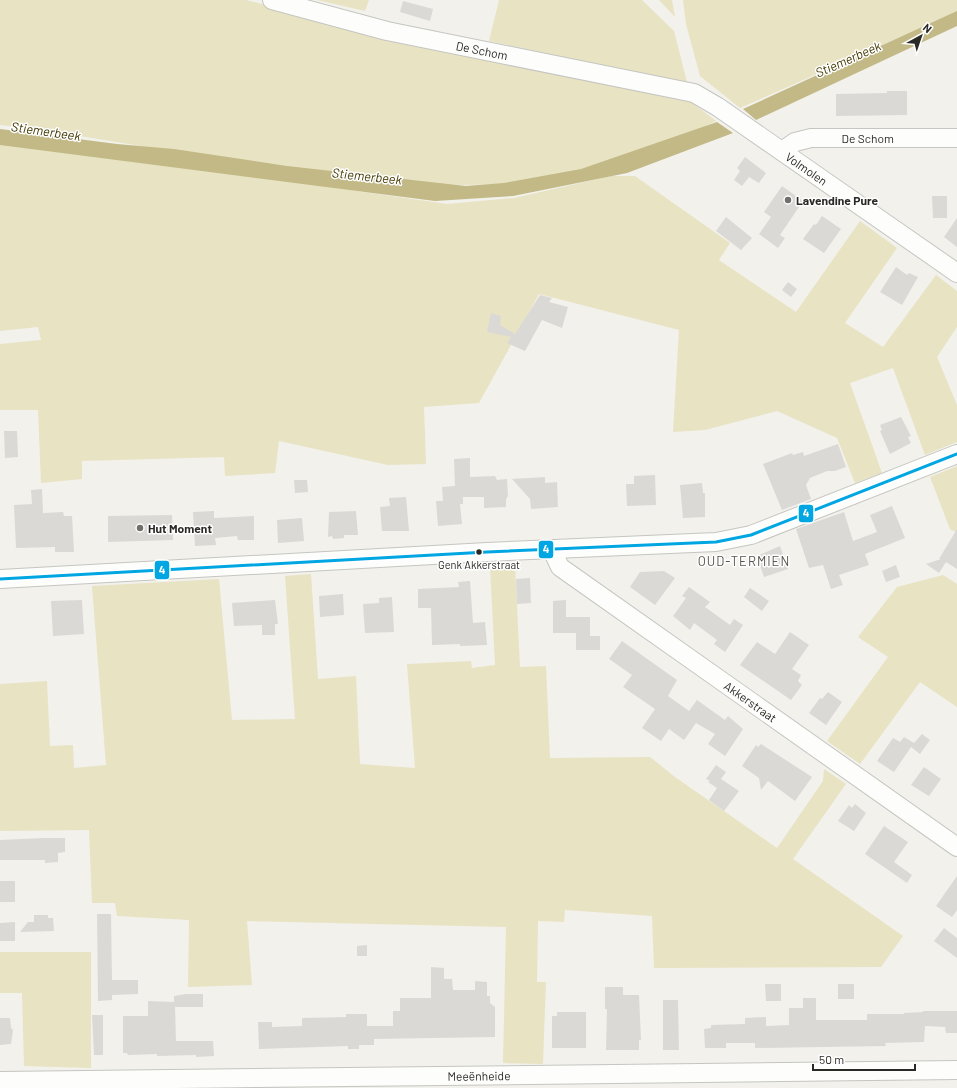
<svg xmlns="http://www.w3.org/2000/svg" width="957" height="1088" font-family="Barlow,sans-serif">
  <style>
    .green { fill: #e8e3c3 }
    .water { fill: #c2b986 }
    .building { fill: #dbd9d6 }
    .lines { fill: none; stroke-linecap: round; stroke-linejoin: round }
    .minor-casing { stroke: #c5c5c1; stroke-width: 20 }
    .minor { stroke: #fdfdfc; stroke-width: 18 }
    .bus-1-casing { stroke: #fff; stroke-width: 6 }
    .bus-1 { stroke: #00a6e2; stroke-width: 3 }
    .poi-dot { fill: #706f6b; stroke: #fff; stroke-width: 1.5 }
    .bus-dot { fill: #2a2925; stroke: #fff; stroke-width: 1.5 }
    .labels { text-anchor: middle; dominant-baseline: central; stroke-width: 3; stroke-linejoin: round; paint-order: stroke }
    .bus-label { font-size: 11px; fill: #2a2925; stroke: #fff }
    .street-label { font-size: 12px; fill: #2a2925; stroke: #fff }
    .poi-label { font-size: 12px; font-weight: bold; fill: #2a2925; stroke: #fff; text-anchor: start }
    .water-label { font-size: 13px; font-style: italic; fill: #423900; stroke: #fff }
    .neighbourhood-label { font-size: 13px; letter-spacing: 1px; fill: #56544c; stroke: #fff }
    .line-badge { stroke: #fff; stroke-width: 1.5 }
    .badge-label { font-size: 11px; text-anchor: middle; font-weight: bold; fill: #fff }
  </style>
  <rect width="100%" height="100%" fill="#f2f1ec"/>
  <path class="green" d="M0 0H246L376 34 690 101 716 121 646 154 520 184 459 185 414 183 251 164 37 129 0 125Z
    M317 0H369L365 11Z
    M499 0H642L674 31 688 86 604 66 489 41Z
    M659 0H672L675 17Z
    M683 0H957V12L740 108 700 76 686 24Z
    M0 140 447 204 514 198 611 176H635L730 243 719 260 796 312 860 221 897 248 845 323 883 347 936 275 957 291V327L937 357 957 405V442L925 455 893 368 850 383 882 473 855 483 837 438 777 411 705 430 673 432 679 330 539 294 479 403 424 407 426 464 388 465 279 441 275 473 225 476 224 457 82 461V479L41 483 38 410H0V344L41 340 38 327 0 331Z
    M957 466V533L950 529 930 477Z
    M515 564 520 667 546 666 550 758 650 757 675 777 777 848 823 781 824 769 846 784 793 859 903 936 881 967 654 968 652 916 565 910 564 922 538 921 537 982H546L543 1064 503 1063 506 927 247 921 252 985 188 987 189 920 117 916 115 903H92L89 830 0 831V684L47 681 50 746 73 745 74 768 106 765 92 586 219 579 232 720 295 719 285 576 311 574 318 679 356 676 360 764 415 768 407 664 471 661 472 668 495 665 490 567Z
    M943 575 957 584V707L920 682 860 764 827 741 888 657 858 637 897 587Z
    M0 952H91V1068L24 1066 22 993H0Z"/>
  <path class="water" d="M957 11V26L756 120 743 109Z
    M717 122 733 133 627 173 513 196 435 201 0 145V129L117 144 174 149 287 166 466 186 504 183 581 169Z"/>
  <path class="building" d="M403 1 433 9 430 21 400 12Z
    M887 91H907V115L836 116V94L887 93Z
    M745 157 766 173 759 183 749 177 742 186 734 180 740 171 737 168Z
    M782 186 803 201 780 235 785 238 778 248 759 234 771 217 764 212Z
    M932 196H947V218H933Z
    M822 216 841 229 824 253 803 239 814 224 816 225Z
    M726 217 752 238 741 250 716 231Z
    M957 218V247L944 237Z
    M896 267 907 275 909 273 918 277 902 305 880 292Z
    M788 282 797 289 791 297 782 290Z
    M540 295 552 298 549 302 568 307 562 328 542 320 525 351 507 343 511 337 487 332 491 313 501 316 500 325 515 334Z
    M901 417 911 436 908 437 911 443 890 454 880 431 882 430 880 425Z
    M4 431H17L18 457 5 458Z
    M838 444 846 467 835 471H827L810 478 806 485 811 499 782 510 763 464 792 453 793 455 803 452 804 456Z
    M470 458V477L495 476 497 480 507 479 508 496 506 499V507L484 508V497H463V504H460L462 524 438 526 436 501H443L442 487 455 486 454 459Z
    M655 475 656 505 627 506 626 484H634V476Z
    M545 477V483L557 482 558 507 531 509 530 499 512 479Z
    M294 480H307L308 492 295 493Z
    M702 483 703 493H705V517L683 518 680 485Z
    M42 489 43 513 63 512 64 516H72L74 552H55V547L16 548 14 505 32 504 31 490Z
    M406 497 409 531H382L380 507 390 506 389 498Z
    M892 506 905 538 865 554 869 565 839 575 843 585 831 589 823 565 809 568 796 529 844 512 853 541 877 532 870 515Z
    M214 511V518L254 516V540H238L237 536 215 538 216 545 195 546 193 512Z
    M356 511 358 535H344V538L333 539 332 536 328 537 329 512Z
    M172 515 173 540 108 542V516Z
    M302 518 304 541 278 543 277 520Z
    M957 529V569L946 562 939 573 926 564 941 559H939Z
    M780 546 788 569 764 577 757 556Z
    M896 565 900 577 886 582 882 571Z
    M664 571 675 578 655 605 630 587 640 572Z
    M530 578 531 603 517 604 516 579Z
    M470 581 473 623 485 622 487 645 460 646V644L432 645 431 608H418V589L459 587 458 582Z
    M689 587 710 602 705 607 730 625 734 619 743 625 725 652 714 644 717 640 694 623 690 630 673 616 686 598 682 596Z
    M750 588 769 601 762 611 744 597Z
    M343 594 344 615 320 617 319 596Z
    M392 597 394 632 365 633 363 604 379 603V598Z
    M82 600 84 634 53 636 51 601Z
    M275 600 278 624H275V635H262V625L234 626 232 603Z
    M566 600V617H590V636H600V650H576V633H553V601Z
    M790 632 809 645 792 669 801 675 798 681 802 685 791 700 740 665 757 642 775 654Z
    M622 641 677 680 668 696 689 711 697 700 725 720 728 716 743 729 725 756 708 744 715 734 696 723 684 740 669 729 661 741 642 728 655 709 623 687 632 675 609 659Z
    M828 692 842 702 826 725 809 713 820 698 822 699Z
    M922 734 930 740 920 754 911 747 894 772 877 761 893 738 900 742 904 737 914 743Z
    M761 744 812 777 795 801 768 781 761 790 759 778 742 766 756 745 758 747Z
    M716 765 726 772 721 779 739 791 724 811 709 800 717 788 708 782 710 781 706 779Z
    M924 767 941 779 929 796 911 785Z
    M855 804 866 813 854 831 838 821 849 805 852 808Z
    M884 826 908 842 894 862 912 875 907 883 865 854Z
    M44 838H65V852L58 853V862L45 863V860H0V840Z
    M957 876V910L952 917 936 906Z
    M0 881H15V902H0Z
    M97 914H111L112 980H138V994L112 995V1000L98 1001Z
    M34 915H48V918H53L54 931 20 932 28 922H34Z
    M15 922V941H0V923Z
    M944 928 957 938V958L934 941Z
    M367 945V956H357V946Z
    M431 967 444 968V979H452L453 990H475V981L487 982V996H490V1003L495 1007V1037L374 1039V1045H359V1049H348V1046L259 1049 258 1022H272V1027L302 1026V1018L346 1017V1014H367V1026H393V1011H400V998H431Z
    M765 984H781V1001H766Z
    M838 984H854V999H838Z
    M605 987H623V995H639L641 1040H639V1050H606L607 1009H605Z
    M186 994H203V1007H175L176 1041H213L214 1056 196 1057V1055L157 1056V1054L128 1055 127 1053H123V1016H148V1001L174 1002V996Z
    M803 998H816V1020H867V1014H904V1013L923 1012V1011H957V1033H946L945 1027 925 1026 924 1042 885 1043 886 1046 755 1048V1043H726V1048H705L704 1029 711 1028V1025L745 1024V1018L766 1017V1026L789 1025V1008H803Z
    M663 1000H678L679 1050H663Z
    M557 1012H586V1048H552V1016H557Z
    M92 1015H103V1055H94Z
    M0 1018H10L11 1028 13 1030 11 1044 0 1045Z"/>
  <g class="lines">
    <g class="minor-casing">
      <g id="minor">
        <path id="s1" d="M272 0 387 31 694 93 718 107 957 273"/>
        <path id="s2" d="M782 151 795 142 811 138H957"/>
        <path id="s3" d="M552 550 560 567 957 847"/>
        <path d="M0 579 487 552 716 542 751 535 957 454"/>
        <path id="s4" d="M0 1081 957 1070"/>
      </g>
    </g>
    <use href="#minor" class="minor"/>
    <g class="bus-1-casing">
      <path id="bus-1" d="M0 579 487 552 716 542 751 535 957 454"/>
    </g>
    <use href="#bus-1" class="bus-1"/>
  </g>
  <g class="poi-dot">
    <circle cx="788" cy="200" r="4"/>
    <circle cx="140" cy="528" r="4"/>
  </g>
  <circle class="bus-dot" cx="479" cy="552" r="3.5"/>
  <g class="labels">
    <g class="bus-label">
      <text x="479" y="564">Genk Akkerstraat</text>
    </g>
    <g class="street-label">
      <text stroke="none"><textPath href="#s1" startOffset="216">De Schom</textPath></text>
      <text stroke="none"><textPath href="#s2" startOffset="89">De Schom</textPath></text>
      <text stroke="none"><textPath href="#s1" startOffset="568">Volmolen</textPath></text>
      <text stroke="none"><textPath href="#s3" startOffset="252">Akkerstraat</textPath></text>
      <text stroke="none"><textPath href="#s4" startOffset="479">Meeënheide</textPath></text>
    </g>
    <g class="poi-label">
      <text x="796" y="200">Lavendine Pure</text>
      <text x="148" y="528">Hut Moment</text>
    </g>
    <g class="water-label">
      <text transform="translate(848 59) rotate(-24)">Stiemerbeek</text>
      <text transform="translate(46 131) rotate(8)">Stiemerbeek</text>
      <text transform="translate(367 176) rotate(6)">Stiemerbeek</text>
    </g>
    <g class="neighbourhood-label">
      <text x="744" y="561">OUD-TERMIEN</text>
    </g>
  </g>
  <g class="line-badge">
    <rect x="798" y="504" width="16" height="19" rx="4" fill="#00a6e2"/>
    <rect x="538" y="540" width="16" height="19" rx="4" fill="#00a6e2"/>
    <rect x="154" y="560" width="16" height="20" rx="4" fill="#00a6e2"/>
  </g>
  <g class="badge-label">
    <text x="806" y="517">4</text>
    <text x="546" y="553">4</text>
    <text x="162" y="574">4</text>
  </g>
  <g transform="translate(921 36) rotate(40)" stroke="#ffffff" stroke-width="3" paint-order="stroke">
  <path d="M0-3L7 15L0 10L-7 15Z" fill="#2a2925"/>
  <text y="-6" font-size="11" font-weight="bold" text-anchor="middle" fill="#2a2925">N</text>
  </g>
  <path d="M813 1064v6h102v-6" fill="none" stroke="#2a2925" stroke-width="2"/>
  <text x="819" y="1064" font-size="12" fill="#2a2925" stroke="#ffffff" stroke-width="3" paint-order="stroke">50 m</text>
</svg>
